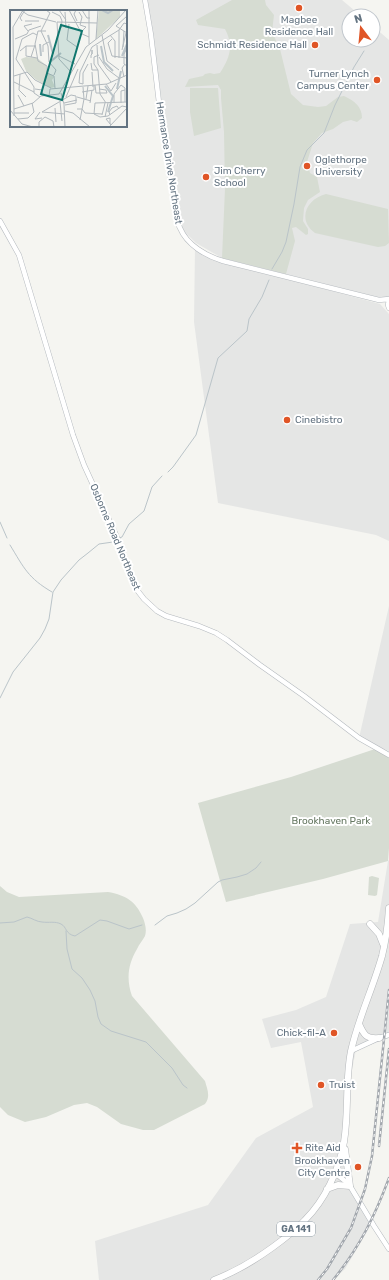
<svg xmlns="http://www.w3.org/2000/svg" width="389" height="1280" font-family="Rubik,sans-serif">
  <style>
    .built { fill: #e5e6e5 }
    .green { fill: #d6dcd2 }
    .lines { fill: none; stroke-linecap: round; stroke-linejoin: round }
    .stream { stroke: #bac4c9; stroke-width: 1 }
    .secondary-casing { stroke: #b4b9be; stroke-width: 5.5 }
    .highway-casing { stroke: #b5b8bb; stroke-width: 7 }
    .secondary { stroke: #fff; stroke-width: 4.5 }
    .highway { stroke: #fff; stroke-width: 6 }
    .rail-casing { stroke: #a3a8ae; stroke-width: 2.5 }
    .rail { stroke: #fff; stroke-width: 1; stroke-dasharray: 3; stroke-linecap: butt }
    .poi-dot { fill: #e05526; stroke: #fff; stroke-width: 1.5 }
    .labels { text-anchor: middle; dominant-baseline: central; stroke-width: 4; stroke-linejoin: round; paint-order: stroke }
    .shield { fill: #fff; stroke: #929ea8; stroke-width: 1 }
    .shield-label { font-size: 9px; font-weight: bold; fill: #647482 }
    .poi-label { font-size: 10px; fill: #647482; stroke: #fff; text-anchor: start }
    .street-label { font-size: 10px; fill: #647482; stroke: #fff }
    .park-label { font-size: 10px; fill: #677963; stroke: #fff }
    .inset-river { fill: none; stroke: #bac4c9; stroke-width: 2 }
    .inset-road { fill: none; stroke: #b2b9be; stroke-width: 1 }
    .view { fill: #0f766e; fill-opacity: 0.15; stroke: #0f766e; stroke-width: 2 }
    .inset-edge { fill: none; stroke: #647482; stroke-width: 2 }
  </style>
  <rect width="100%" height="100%" fill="#f5f5f1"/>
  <path class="built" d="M147 0H342L361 16H349V40H373V26L389 40V297L382 298 222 258 196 243 184 231 180 226Z
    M195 248 224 262 380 304 389 314V541L376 535 218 503 194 322Z
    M389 606V751L359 738Z
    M389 860V1038L356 1050 346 1099V1144L350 1183 362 1210 372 1223 345 1269 333 1280H99L95 1241 208 1205 256 1138 313 1107 301 1042 271 1048 262 1019 296 1010 326 997 350 924 378 922 388 861Z"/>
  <path class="green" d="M232 0H265L266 5 274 15 272 32C276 38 276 44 280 49L291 94 303 105 318 107 326 106 338 97 344 96C355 101 362 107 362 118L357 122 351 120 343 122 333 129 322 133 313 143 307 162 310 173 317 177 320 192 308 200 304 208 303 221 308 229V234L306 235 296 227 292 228 295 241 286 274 222 258 225 189 224 132 221 98V90L218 85 185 87 189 79 203 76 205 74 210 73 214 74 220 73C230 57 234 46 225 29L198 25 196 20Z
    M190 88H218L221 128 194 136 190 112Z
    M326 194 388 209 389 243 385 246 378 247 315 233C297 220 306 199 326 194Z
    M375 749 389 758V848L388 861 323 879 226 902 198 803 291 777Z
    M372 876 379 878 377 895 375 896 368 895 369 877Z
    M0 886 7 892 19 897 108 892C125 895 136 901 143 918 145 923 147 930 145 936 143 940 139 944 137 949 128 964 126 979 132 996L205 1081C207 1089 211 1096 205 1104L154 1130H143L121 1124 97 1107 87 1103 74 1105 46 1117 25 1122 8 1115 0 1107Z"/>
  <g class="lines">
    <path class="stream" d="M272 269 282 252 286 242 294 204 300 167 307 150 324 133 335 105 354 67 364 51
      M168 472 173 467 196 435 218 358 247 331 249 319 262 297 269 280
      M0 522 7 538
      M119 538 122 537 129 524 144 511 152 487 162 476
      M10 545C24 568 28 578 52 592
      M0 698 13 672 40 638 45 629 49 619 53 592 61 580 79 560 88 553 99 544 113 542 116 540
      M0 923 14 922 27 917C32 918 37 922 42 922 49 923 55 921 61 924 67 927 65 934 75 936L100 920 107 921 129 929 142 925
      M155 925 167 916 177 913 186 909 195 903 218 882 222 880 237 877 247 874 256 868 261 862
      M66 931 67 949 72 969 82 978 90 990 95 1001 98 1017 101 1024 111 1031 146 1042 172 1068 183 1085 187 1088"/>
    <g class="secondary-casing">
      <path id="secondary" d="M145 0 151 35 160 111 176 212C177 217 177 223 180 228 187 245 206 256 223 261L379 300 389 299
        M0 221 19 255 73 435 84 465 116 535 137 590 144 599 157 611 166 616 199 626 216 633 227 640 260 665 304 696 359 738 389 755
        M389 300 388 305 389 308
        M351 1051 379 1038 389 1035
        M335 1173 345 1181 350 1186 374 1226 389 1249"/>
    </g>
    <g class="highway-casing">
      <path id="highway" d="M370 924 379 934 383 944
        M359 1024C364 1035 366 1039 379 1038
        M327 1189 338 1185 350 1186 345 1149
        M214 1280C235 1272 255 1260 273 1247 284 1239 296 1230 305 1220 325 1200 339 1170 344 1142 349 1112 345 1081 351 1051 358 1019 373 988 382 956 386 940 388 924 389 908"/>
    </g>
    <use href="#secondary" class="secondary"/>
    <use href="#highway" class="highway"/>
    <g class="rail-casing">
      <path id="rail" d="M379 1146 389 1049
        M318 1280 327 1269 351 1228 365 1189 372 1156 389 990
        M333 1280C359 1248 375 1216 389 1178"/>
    </g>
    <use href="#rail" class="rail"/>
  </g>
  <g class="poi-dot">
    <circle cx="299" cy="8" r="4"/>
    <circle cx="315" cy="45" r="4"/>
    <circle cx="377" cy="80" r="4"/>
    <circle cx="307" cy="166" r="4"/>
    <circle cx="206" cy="177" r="4"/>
    <circle cx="287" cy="420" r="4"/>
    <circle cx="334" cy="1033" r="4"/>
    <circle cx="321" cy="1085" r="4"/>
    <path d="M295 1142h4v4h4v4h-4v4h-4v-4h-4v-4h4z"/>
    <circle cx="358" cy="1167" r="4"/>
  </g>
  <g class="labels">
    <rect class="shield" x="277" y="1222" width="38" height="14" rx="3"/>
    <g class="shield-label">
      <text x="296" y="1229">GA 141</text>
    </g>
    <g class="poi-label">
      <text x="299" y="20" text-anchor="middle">Magbee<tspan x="299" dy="12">Residence Hall</tspan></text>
      <text x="307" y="45" text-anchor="end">Schmidt Residence Hall</text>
      <text x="369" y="74" text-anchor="end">Turner Lynch<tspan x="369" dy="12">Campus Center</tspan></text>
      <text x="315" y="160">Oglethorpe<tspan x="315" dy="12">University</tspan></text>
      <text x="214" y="171">Jim Cherry<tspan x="214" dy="12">School</tspan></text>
      <text x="295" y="420">Cinebistro</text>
      <text x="326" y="1033" text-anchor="end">Chick-fil-A</text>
      <text x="329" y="1085">Truist</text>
      <text x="305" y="1148">Rite Aid</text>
      <text x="350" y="1161" text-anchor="end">Brookhaven<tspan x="350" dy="12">City Centre</tspan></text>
    </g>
    <g class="street-label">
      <text transform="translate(169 163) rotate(81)">Hermance Drive Northeast</text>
      <text transform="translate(115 537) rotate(67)">Osborne Road Northeast</text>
    </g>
    <g class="park-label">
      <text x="331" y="821">Brookhaven Park</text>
    </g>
  </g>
  <g transform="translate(10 10)">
    <rect width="117" height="117" fill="#f5f5f1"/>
    <path d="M89 0H110V7L86 29ZM16 47 27 48 36 55 37 62 44 67 42 70 45 77 41 78 25 69 16 61 11 49Z" fill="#d6dcd2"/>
    <path class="inset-river" d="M92 0 98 3 103 0M38 25 43 44M30 34 31 46M91 36 94 52 103 61M112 46 117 34M40 52 51 43M95 76 103 86 98 102M107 79 111 61"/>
    <path class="inset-road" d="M36 0 40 3 31 21 38 36 39 52 46 60 44 65M49 0 56 10M59 0 72 24 79 27M66 0 64 4 67 11M72 0 77 8H80M12 1 18 5 46 12M42 2 50 6 52 11 51 18M55 2 56 18M69 2 72 7 70 15 76 17 73 20M117 6 106 16 117 23M12 11 10 8 15 0M15 11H29M47 12 49 49 61 62M47 12 87 13M59 14 57 30 67 37M18 21 14 16 22 14M36 21H28L25 34 28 51 37 56V63L44 66 45 78M17 24 19 20 31 16M27 25 23 23 12 29 6 49 24 77V83L30 87M92 25 97 51 109 60M100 25 105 31V48M5 29 17 24M86 29 88 0M102 29 98 33 102 46 117 48M93 30 109 20 114 13 117 14M79 34V0M87 35 88 54 101 72M16 36V46L27 48M113 37 114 21M117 38 114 44V54L117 56M112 40 116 23M10 41 16 36H25M33 42V35L39 32M89 45 84 47V54L88 60 90 84 96 93M49 46 65 54M21 47 25 35M89 47 97 59 109 68M81 48V45L82 44V40V44M109 48V20M81 53 82 60H88M82 62 83 77M10 64 9 80 16 87M4 66 17 62 25 70 41 78M114 67 112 58 115 54M4 72 24 82M73 74 69 73 70 62 82 37 93 30M73 74V63L78 54M96 74 101 81 106 73M85 75 86 83H97L96 80 89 79M25 79 32 80 33 86M72 82 84 80V75M51 83 54 94 55 117M8 85 14 96M39 86 40 79 97 74 117 65M56 87 68 59M67 87 81 91M76 89 78 76M50 92 52 111M117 92 85 93 84 104 90 107 98 106 112 96 117 97M54 93 67 90M80 93 82 80M104 93V84L111 75 115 78V92M111 93V81L115 80M55 95 66 93V86M45 98 46 112M4 99 23 93 31 86 49 84 76 37 98 20 116 0M67 99H72L75 103 92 104M0 100 12 114 23 117M55 101 63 103 80 117M30 102 25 109 32 108M32 102 61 85 66 86M32 102 55 104M4 103H19M92 105 95 93M100 105 99 102 102 98 107 96 109 99M4 106 3 17 13 0M95 107 98 93M8 109 18 108 24 102 22 93M70 110 74 89 73 77M100 114V108L96 109 101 115M29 117V112L35 107 43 111 44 117M99 117 117 98"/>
    <path class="view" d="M51 15 72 21 52 90 31 84Z"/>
    <rect width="117" height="117" class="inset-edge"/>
  </g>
  <g transform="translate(361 28) rotate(344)"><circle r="19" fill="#ffffff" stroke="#c1c7cd"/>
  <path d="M0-3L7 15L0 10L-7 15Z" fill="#e05526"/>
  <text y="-6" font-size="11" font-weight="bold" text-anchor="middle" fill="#647482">N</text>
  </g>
</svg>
